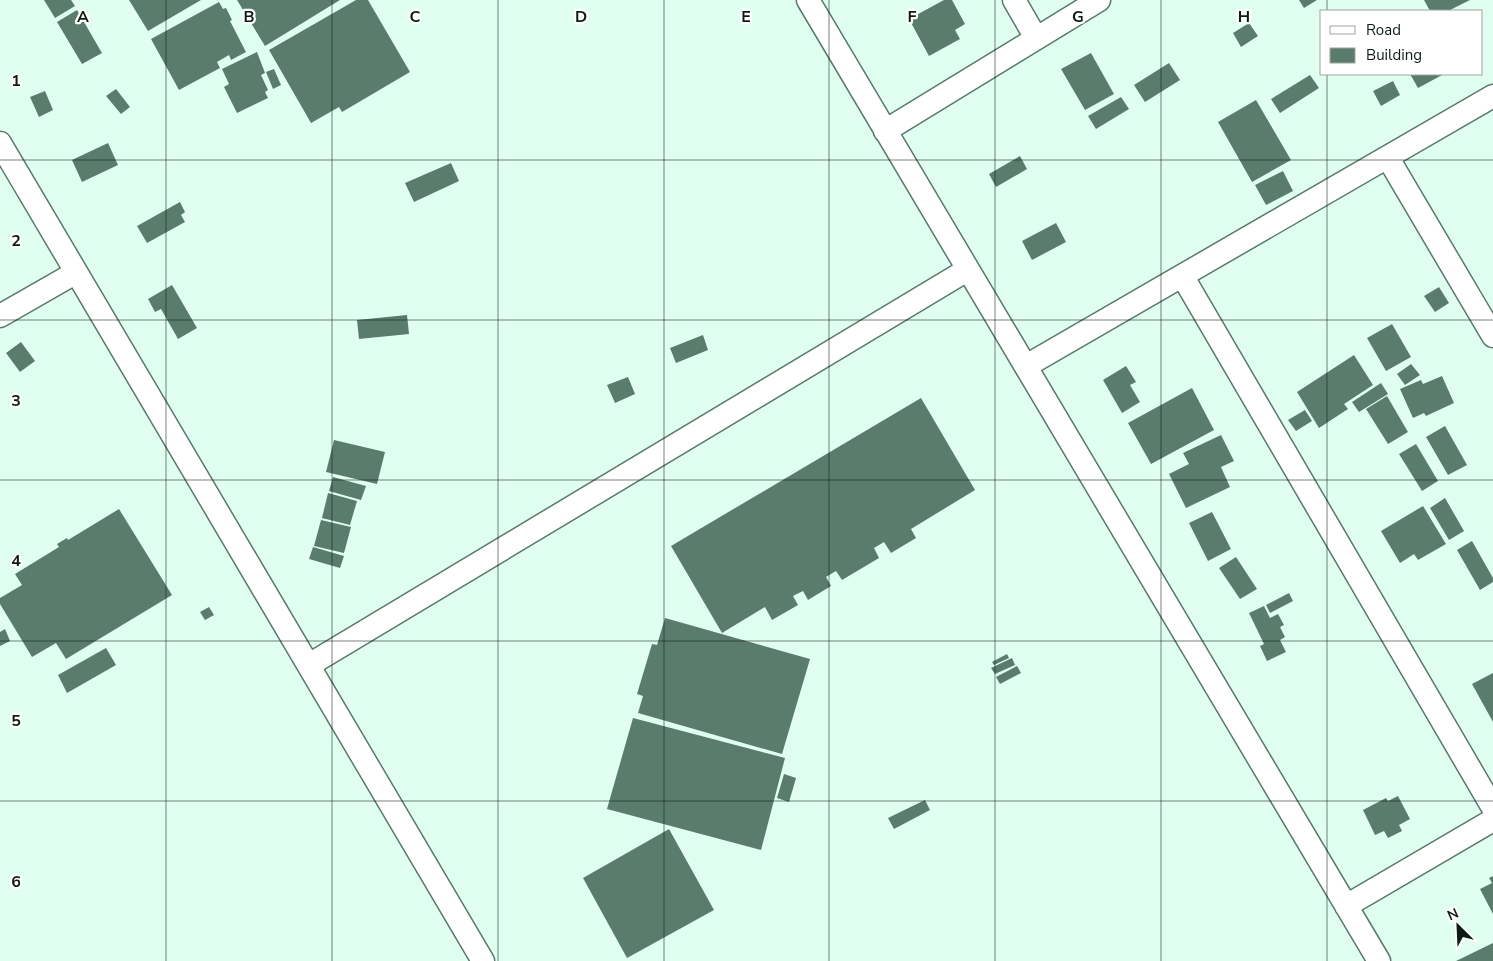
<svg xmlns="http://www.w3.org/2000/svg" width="1493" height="961" font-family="'Nunito Sans',sans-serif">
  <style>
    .building { fill: #597c6d }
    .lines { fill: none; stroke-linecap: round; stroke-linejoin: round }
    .minor-casing { stroke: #577a6b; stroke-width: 25 }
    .minor { stroke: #fff; stroke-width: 22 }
    .grid { fill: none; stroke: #0d1b15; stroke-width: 1; stroke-opacity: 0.55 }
    .grid-label { font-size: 16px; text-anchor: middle; font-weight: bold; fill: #0d1b15; stroke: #fff; stroke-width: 4.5; stroke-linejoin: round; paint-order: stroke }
  </style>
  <rect width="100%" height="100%" fill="#e0fff1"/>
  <path class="building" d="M44 0H71L75 6 55 18Z
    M129 0H201L148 31Z
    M237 0H340L265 46Z
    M356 0H368L410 72 342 112 339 107 311 123 269 50Z
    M944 0H952L965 24 955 30 960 39 929 56 909 19Z
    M1299 0H1317L1304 8Z
    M1424 0H1470L1448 11H1430Z
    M219 2 223 9 226 8 232 20 230 21 246 52 231 60 229 55 217 62 220 68 179 90 151 39Z
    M77 10 102 53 82 64 57 22Z
    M1249 23 1258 36 1241 47 1233 33Z
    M257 52 265 73 261 75 268 90 265 92 268 98 237 113 224 87 229 84 222 69Z
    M1091 53 1114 94 1085 110 1061 69Z
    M1169 63 1180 80 1145 102 1134 85Z
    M274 69 281 85 273 89 266 72Z
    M1410 74H1444L1418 88Z
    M1310 75 1319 88 1280 113 1271 99Z
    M1393 81 1400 95 1381 106 1373 91Z
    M116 89 130 107 121 114 106 96Z
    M45 91 53 110 39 117 30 97Z
    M1121 97 1129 109 1096 129 1088 116Z
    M1256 100 1291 160 1252 182 1218 122Z
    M108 143 118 165 82 182 72 160Z
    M1020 156 1027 169 996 187 989 174Z
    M451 163 459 181 414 202 405 183Z
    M1283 171 1293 191 1266 205 1255 185Z
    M180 202 185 212 181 215 185 222 147 243 137 226Z
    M1056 223 1066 242 1032 260 1022 241Z
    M172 285 197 328 178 339 161 309 155 312 148 299Z
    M1439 287 1449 303 1435 312 1424 296Z
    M407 315 409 334 359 339 357 320Z
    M1392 324 1411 357 1386 371 1367 338Z
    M703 335 708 350 676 363 670 348Z
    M21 342 35 361 20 372 6 353Z
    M1354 355 1373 385 1344 404 1348 409 1319 428 1297 392Z
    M1411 364 1420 375 1405 385 1397 374Z
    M1126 366 1136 382 1130 385 1140 402 1122 413 1103 380Z
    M1442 376 1454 403 1426 416 1424 413 1413 418 1400 389 1421 380 1423 384Z
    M628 377 635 394 615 403 607 385Z
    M1381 383 1388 394 1359 412 1352 402Z
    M1192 388 1214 430 1151 464 1128 423Z
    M1387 396 1408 432 1388 444 1366 409Z
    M921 398 975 490 911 529 916 538 891 553 884 542 874 548 879 558 842 580 836 571 826 577 831 586 808 600 803 591 793 596 798 605 772 620 765 607 722 633 671 546Z
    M1305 410 1312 421 1296 431 1288 420Z
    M1445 426 1467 465 1448 475 1426 437Z
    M1221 435 1234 461 1221 467 1230 487 1186 508 1169 474 1189 464 1183 453Z
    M334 440 385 452 377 484 326 472Z
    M1416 444 1438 481 1422 491 1399 454Z
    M333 477 366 486 361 500 329 491Z
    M328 493 357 501 350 525 322 518Z
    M1445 498 1464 531 1449 540 1430 508Z
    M1423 506 1446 544 1418 560 1414 554 1400 563 1381 531Z
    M119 509 172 595 66 659 56 643 32 657 0 604V598L22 585 15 574 59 547 57 544 67 538 68 540Z
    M1212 512 1231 549 1208 561 1189 523Z
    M321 520 351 527 344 553 314 546Z
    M1472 541 1493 578V582L1480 590 1457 550Z
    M313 547 344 556 340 568 309 559Z
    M1236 557 1257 589 1240 599 1219 568Z
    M1289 593 1293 601 1270 613 1266 605Z
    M1264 606 1270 618 1278 614 1284 625 1280 627 1285 637 1280 640 1286 652 1267 661 1260 646 1264 644 1249 613Z
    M209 607 214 615 205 620 200 612Z
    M665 618 810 659 782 754 638 713 643 696 637 694 652 644 657 645Z
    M5 629 10 641 0 646V632Z
    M106 648 116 665 67 693 58 675Z
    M1007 654 1009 658 994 665 992 662Z
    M1012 658 1015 665 995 674 991 668Z
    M1017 666 1021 673 1000 684 996 677Z
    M1493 673V722L1472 684Z
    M633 718 785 758 761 850 607 809Z
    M784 774 796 778 789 802 777 798Z
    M1398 796 1410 819 1399 825 1402 831 1388 838 1384 831 1375 835 1363 810 1386 798 1388 801Z
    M925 800 930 810 894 829 888 818Z
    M669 829 714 910 627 958 583 878Z
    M1493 876V914L1480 889 1492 883 1489 878Z
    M1493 943V961H1456Z"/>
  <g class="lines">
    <g class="minor-casing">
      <path id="minor" d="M808 0 1379 961
        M1014 0 1036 38
        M885 131 1099 0
        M0 143 483 961
        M1388 158 1493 336
        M1183 277 1493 808
        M0 316 75 273
        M1026 366 1493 96
        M309 665 967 270
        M1346 906 1493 820"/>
    </g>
    <use href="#minor" class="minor"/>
  </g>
  <path class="grid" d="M166 0V961M332 0V961M498 0V961M664 0V961M829 0V961M995 0V961M1161 0V961M1327 0V11M1327 74V961M0 160H1493M0 320H1493M0 480H1493M0 641H1493M0 801H1493"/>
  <g class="grid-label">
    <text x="83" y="22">A</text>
    <text x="249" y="22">B</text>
    <text x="415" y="22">C</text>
    <text x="581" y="22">D</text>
    <text x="746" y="22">E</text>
    <text x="912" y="22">F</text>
    <text x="1078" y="22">G</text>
    <text x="1244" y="22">H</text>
    <text x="16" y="86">1</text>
    <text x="16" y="246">2</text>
    <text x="16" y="406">3</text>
    <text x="16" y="566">4</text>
    <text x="16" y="726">5</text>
    <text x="16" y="887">6</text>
  </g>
  <rect x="1320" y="10" width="162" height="65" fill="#ffffff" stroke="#9ea4a1"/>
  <rect x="1330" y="26" width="25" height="8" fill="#ffffff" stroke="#9ea4a1"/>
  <text x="1366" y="35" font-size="15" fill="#0d1b15">Road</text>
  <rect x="1330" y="48" width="25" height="15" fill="#597c6d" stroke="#9ea4a1"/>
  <text x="1366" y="60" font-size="15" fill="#0d1b15">Building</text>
  <g transform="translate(1458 926) rotate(336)" stroke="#ffffff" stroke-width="4" paint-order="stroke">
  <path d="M0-4L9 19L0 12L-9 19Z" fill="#0d1b15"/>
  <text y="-8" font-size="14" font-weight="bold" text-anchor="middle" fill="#0d1b15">N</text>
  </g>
</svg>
